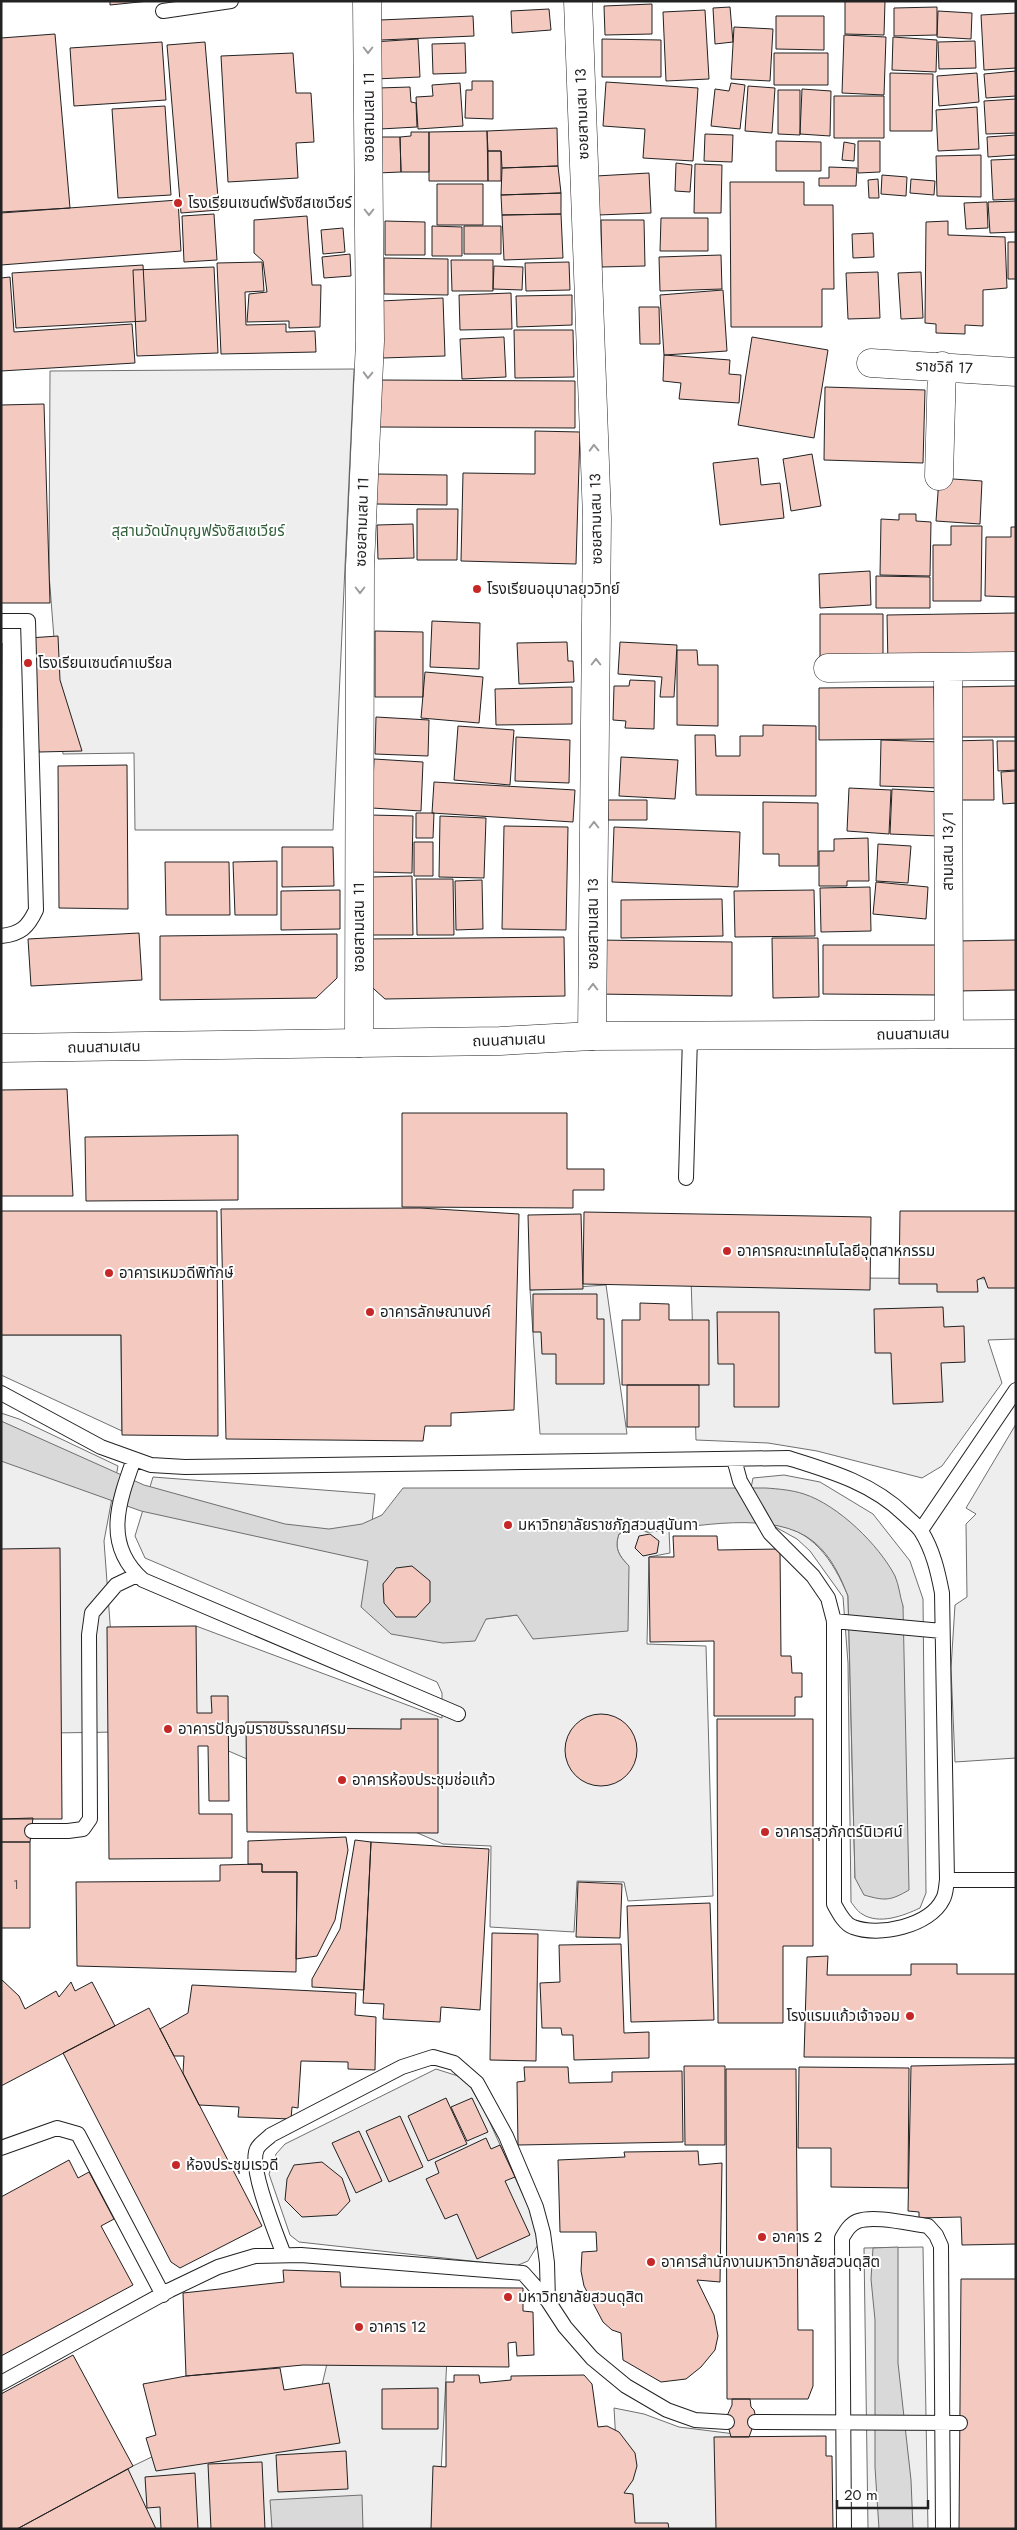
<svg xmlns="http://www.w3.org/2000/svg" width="1017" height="2530" font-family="Jost,'Noto Sans Thai',sans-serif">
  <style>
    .green { fill: #eee; stroke: #6f6f6f }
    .water { fill: #d9d9d9; stroke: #6f6f6f }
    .building { fill: #f3c9c0; stroke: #222 }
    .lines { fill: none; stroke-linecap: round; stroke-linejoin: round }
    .service-casing { stroke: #222; stroke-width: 16 }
    .minor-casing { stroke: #222; stroke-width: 29 }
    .secondary-casing { stroke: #222; stroke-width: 29 }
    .service { stroke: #fff; stroke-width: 14 }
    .minor { stroke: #fff; stroke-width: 28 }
    .secondary { stroke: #fff; stroke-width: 28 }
    .oneway { stroke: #9c9c9c }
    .poi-dot { fill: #c62828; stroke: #fff; stroke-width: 2 }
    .labels { text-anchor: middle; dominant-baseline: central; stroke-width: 4; stroke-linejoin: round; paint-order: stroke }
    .number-label { font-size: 12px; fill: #564c4a }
    .street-label { font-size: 15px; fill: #222; stroke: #fff }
    .poi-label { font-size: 15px; fill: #222; stroke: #fff; text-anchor: start }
    .park-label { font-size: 15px; fill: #2f5e38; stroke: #fff }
  </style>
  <rect width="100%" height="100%" fill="#fff"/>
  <path class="green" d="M354 369 333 830H135L134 753 63 754 49 574 50 371Z
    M691 1277 1016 1279V1339L988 1340 1002 1383 942 1466 922 1478 817 1451 768 1443 696 1440Z
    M606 1285 627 1434H540L530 1290Z
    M1 1335H121L122 1431 1 1375Z
    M1 1413 19 1419 118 1466 104 1541 118 1732 52 1733 1 1561Z
    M1016 1424V1758L955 1762 951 1668 955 1605 967 1597 966 1524 976 1514 966 1508Z
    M784 1475 820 1482 873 1514 910 1561 923 1599 926 1893 920 1908C903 1916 879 1925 862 1914 858 1912 854 1906 851 1902L848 1663 843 1597 810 1551 797 1539 770 1524C812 1528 833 1560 848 1596L855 1878 903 1606 751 1488 753 1478Z
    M153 1477 375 1494 368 1561 486 1619 517 1615 629 1566C619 1556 614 1548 619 1534 633 1527 634 1530 648 1532 654 1532 662 1530 669 1530L670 1553 649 1557 647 1644 706 1646 713 1896 628 1901 624 1882 577 1881 574 1932 490 1927 491 1846 443 1844 187 1733 196 1626 442 1718V1693L437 1682 145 1558 135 1536Z
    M436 2069 458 2076 470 2086 486 2114 532 2215 539 2243 528 2261 516 2266 299 2242 290 2235 269 2174 276 2154 285 2144Z
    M923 2247 928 2529H868L864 2248Z
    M329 2355 447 2358 438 2529H2L162 2452 309 2441Z
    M614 2408 644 2414 679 2427 735 2434 732 2529H621Z"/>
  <path class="water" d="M1 1421 144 1485 285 1524 329 1529 362 1524 382 1515 403 1488H766C779 1489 792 1490 804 1494 838 1505 879 1545 895 1576 899 1585 900 1597 903 1606L909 1890C890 1901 885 1901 864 1895L855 1878 848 1596C840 1576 831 1556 814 1542 775 1509 694 1527 647 1532 636 1528 630 1529 619 1534 614 1548 619 1556 629 1566L628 1631 533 1639 517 1615 486 1619 475 1641 443 1643 391 1634 361 1607 368 1561 141 1511 1 1461Z
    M898 2247V2363L911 2480 913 2529H879L875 2467V2320L871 2279 873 2248Z
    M362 2495 363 2529H272L270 2500Z"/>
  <path class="building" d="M110 1H149L110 5Z
    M845 1H885L884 35 845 34Z
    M652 4V34L605 35 604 6Z
    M730 7 733 42 715 44 713 8Z
    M937 7V35L894 36V8Z
    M549 9 551 30 512 33 511 11Z
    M705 10 709 79 666 81 663 12Z
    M938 11 972 13 971 39 937 37Z
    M1016 13V68L984 70 981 15Z
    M473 16 474 36 381 40 380 20Z
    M776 16H824V50L776 49Z
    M734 27 773 29 770 81 731 79Z
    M55 34 70 208 1 212V38Z
    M844 35 886 37 884 95 842 93Z
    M893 37 937 40 936 72 892 70Z
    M418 39 420 77 375 79 373 42Z
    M602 39 661 40V77H602Z
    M975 41 976 68 939 69 938 42Z
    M162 42 166 100 74 106 70 48Z
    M205 42 219 210 181 213 167 45Z
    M465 43 466 73 433 74 432 44Z
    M293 53 296 93H311L314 142 296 143 298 178 228 182 221 56Z
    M774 53H828V85H774Z
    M1016 71V96L986 98 984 74Z
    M890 73 933 74 932 131H890Z
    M977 73 979 102 939 106 937 76Z
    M472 81H493V119L465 118 466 90H472Z
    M606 82 698 88 693 161 643 158 645 129 603 126Z
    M460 83 463 126 418 129 416 97 433 96 432 85Z
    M731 83 745 85 740 129 711 126 715 89 729 91Z
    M748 86 775 88 772 133 745 131Z
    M410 87 411 102 416 103 417 127 380 129 378 88Z
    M802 89 831 91 830 136 800 134Z
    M778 90H800V135L778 134Z
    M834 96H884V138H834Z
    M1016 99V133L986 134 984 101Z
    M165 106 171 195 118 198 112 109Z
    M977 107 979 149 938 151 936 110Z
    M557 128 558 166 502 168 501 151H488L487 131Z
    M487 131 488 181H429V132Z
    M411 132H429V172H401L400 137 411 136Z
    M705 134 733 135 732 162 704 161Z
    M1016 135V155L988 157 987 137Z
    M377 137H400L401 172 377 173Z
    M776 141 821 142V171H776Z
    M858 141H880V172L858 173Z
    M844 142 855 144 854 161 842 160Z
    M488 151H501V181H488Z
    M981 155V197L937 196 936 156Z
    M1016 159V199L993 200 991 160Z
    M676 163 692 165 690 192 675 191Z
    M695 164 722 165 721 213H694Z
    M558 166 561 193 501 195 502 168Z
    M829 167 857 168 856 186H819V178H829Z
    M649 173 651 213 598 215 596 176Z
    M882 175 907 177 906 196 881 194Z
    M878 179 879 198H869L868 180Z
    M911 179 935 181 934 195 910 193Z
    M730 182H804V205H833L834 289H822V327H731Z
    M437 184H483V225H437Z
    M561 193V214L502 215 501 195Z
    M178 200 181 251 1 265V213Z
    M1016 201V232L990 233 988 202Z
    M987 202 988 228 966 229 964 203Z
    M214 214 217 260 184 262 182 216Z
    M561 214 563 258 504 260 502 215Z
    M307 216 312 285H321L320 327 289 328V321L247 322 249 294 267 292 263 261 254 253V220Z
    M661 218H708V251H660Z
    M601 220H644L645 266 602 267Z
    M385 221 425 222V255H385Z
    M948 221V235L1005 237 1007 288 983 290V326L965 325V334L936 333V324L925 323 926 222Z
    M432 226 462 227V256H432Z
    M464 226H501V254H464Z
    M343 228 345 252 323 254 321 230Z
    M873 233 874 257 853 258 852 234Z
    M1008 242H1016V279H1008Z
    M350 254 351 276 324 278 322 257Z
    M721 255 722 289 660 291 659 257Z
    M384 258 448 259V295L384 294Z
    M451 260H493V291H452Z
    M262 262 264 291 245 292 246 325 286 324V332L315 331 316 352 221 354 217 263Z
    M569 262 570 290 526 291 525 263Z
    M143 265 146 321 16 328 12 273Z
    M494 266 523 267 522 290 493 289Z
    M214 267 218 353 137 356 133 270Z
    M878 272 880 318 848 319 846 273Z
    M921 272 923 318 901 319 898 273Z
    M10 277 14 332 132 324 135 363 1 371V278Z
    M723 290 727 351 664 355 660 295Z
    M511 293 512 329 460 330 459 295Z
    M572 295V325L517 327 516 296Z
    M443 298 445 356 383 358 381 301Z
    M639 307H659L660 344H640Z
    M514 330H573L574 377 515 378Z
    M504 337 506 377 462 379 460 339Z
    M752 337 828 350 814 438 738 425Z
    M664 355 730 360 729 374 741 375 739 403 679 399 681 383 663 381Z
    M378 380 575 381V428L378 427Z
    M825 387 925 390 923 463 824 460Z
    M44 404 50 603H1V405Z
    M535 431 580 432 576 564 461 561 463 473 535 474Z
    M812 454 821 506 791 511 783 459Z
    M758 458 761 485 780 483 784 518 720 525 713 463Z
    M377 474 447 475V505L376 504Z
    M939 478 982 481 980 524 936 521Z
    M417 509H458L457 560H417Z
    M899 514H916V521L931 522 930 576 880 575 881 519 899 520Z
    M413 524 414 558 378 559 377 525Z
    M951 526H982L981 601H933V545H951Z
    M1011 527H1016V597L985 596 986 537H1011Z
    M870 571 871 605 820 608 819 574Z
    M876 576 930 577V608H876Z
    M1016 613V663L888 665 887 615Z
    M820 614H883V666L820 665Z
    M432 621 480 623 479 669 430 667Z
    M375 631 423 632V697H375Z
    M58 636 60 680 82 751 39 752 38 743H33L29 638Z
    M567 642 568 661H573L574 682 519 684 517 643Z
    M620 642 677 645 674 697H660L662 677 618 674Z
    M1 643H2L1 855Z
    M677 650H697L698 665H718V726L677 725Z
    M425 672 483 677 479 723 421 718Z
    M630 680 655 681 654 729 625 728 626 721 613 720 614 686H629Z
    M1016 686V737H958L957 687Z
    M572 687V724L496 725 495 689Z
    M934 687 935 739 819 740V688Z
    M376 717 429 720 428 756 375 754Z
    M763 725 816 726V796L696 795 695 735H715L716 756H740V736H763Z
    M458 726 514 730 510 785 454 780Z
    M516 737 570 740 569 783 515 781Z
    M881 740 942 742 941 788 880 786Z
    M993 740 994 800H951L950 741Z
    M997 741H1016V770L998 771Z
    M621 757 678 760 675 799 619 796Z
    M374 759 423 762 421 811 372 808Z
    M127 765 128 909 59 908 58 766Z
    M1016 771V803L1003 804 1001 772Z
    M434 782 575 790 573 822 432 813Z
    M849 788 891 790 889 834 847 831Z
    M892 789 940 792 938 836 890 834Z
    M608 800H647V820H608Z
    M763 802 818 803V866H779V854H763Z
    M416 813H434L433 838H416Z
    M370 815 413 816 412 873 370 872Z
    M440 816 486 818 484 878 439 877Z
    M504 826 568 827 566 930 502 929Z
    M614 827 740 832 738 887 612 882Z
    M868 838 869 881H847V886H819V851H834V839Z
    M414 842H433V876H414Z
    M878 844 911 846 908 883 876 881Z
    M282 847H333L334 886 282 887Z
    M277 861V915H235L233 862Z
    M165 862H229L230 915H166Z
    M412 876 413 935H371L370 877Z
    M416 879H453L454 935H417Z
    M482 880 483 929 456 930 455 881Z
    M876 882 928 887 926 919 873 914Z
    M870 887 871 931 821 932 820 888Z
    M340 890V929L281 930V891Z
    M814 890 815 936 735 937 734 891Z
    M722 899 723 936 621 938V900Z
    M139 933 142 980 31 986 28 939Z
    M337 934V978L316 998 160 1000V936Z
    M564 937 565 996 385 999 365 981V939Z
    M772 938H818L819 997 773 998Z
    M598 940 732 942V996L597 994Z
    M1016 940V990L956 991V941Z
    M823 945H937V995L823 994Z
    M67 1089 73 1196H1V1090Z
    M402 1113H567V1169H604V1190H573V1208L402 1207Z
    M238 1135V1200L86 1201 85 1137Z
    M420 1208 519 1214 514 1410 451 1413V1426H425L423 1441 226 1439 221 1209Z
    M1 1211H217L218 1436 122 1435 121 1335H1Z
    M900 1211H1016V1288H988L984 1277 977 1280 978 1292H937V1284H899Z
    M584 1212 871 1217 870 1290 583 1284Z
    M581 1214 583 1289 530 1290 528 1215Z
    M533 1294H597V1319H604V1384H556V1354H542L541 1332H533Z
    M640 1303 669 1304V1320H709V1385H622V1320H640Z
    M943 1307 944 1327 964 1326 965 1362 941 1363 943 1402 893 1404 891 1353H875L874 1309Z
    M717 1312H779V1407H734V1364H718Z
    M627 1385H699V1427H627Z
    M650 1534 659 1541 657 1553 643 1556 635 1548 639 1536Z
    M673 1536H717L718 1550 780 1549 781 1656H791L792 1673H802V1697H795V1716H714V1641L650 1642 649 1557H674Z
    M60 1548 62 1819H1V1549Z
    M412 1566 430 1581V1602L416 1617H396L384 1603 383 1584 396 1568Z
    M196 1626 197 1713H212L211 1696H228L229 1801H209L208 1746H198L199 1814H232V1858L109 1859 107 1627Z
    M565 1750a36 36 0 1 1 72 0a36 36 0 1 1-72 0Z
    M401 1719H438V1833L247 1832 246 1722H288V1728L401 1729Z
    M717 1719H813V1946H783V2023H718Z
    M33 1818 30 1842H1V1819Z
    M346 1837 348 1850 335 1920 317 1956 296 1959 297 1872H262V1864H248V1841Z
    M355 1840 371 1842 364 1990 312 1987V1979L340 1929Z
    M1 1842H30V1928H1Z
    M371 1842 489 1849 480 2010 441 2007 440 2022 383 2019 384 2004 363 2003Z
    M262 1864V1872H297L296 1972 77 1966 76 1882 220 1881V1865Z
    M578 1882 622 1884 620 1938 576 1937Z
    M710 1903 714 2020 631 2022 627 1906Z
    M492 1933 538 1934 536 2061 490 2060Z
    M621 1944 624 2033 649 2032V2058L574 2060 573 2035H562L561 2028H542L540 1983 560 1982 559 1945Z
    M828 1956 827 1975H911V1964H957V1974H1016V2058L804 2057 807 1957Z
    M1 1979 19 1996 25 2009 56 1991 59 1997 71 1982 75 1991 92 1982 115 2026 1 2086Z
    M192 1985 356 1993 355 2015 376 2017 375 2070 348 2069V2062L301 2061 298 2108 292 2107 291 2119 238 2117 239 2107 199 2105 183 2073 184 2056H174L160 2029 188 2013Z
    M149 2008 262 2226 180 2268 171 2262 63 2053Z
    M1016 2064V2244L962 2245 961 2217 919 2218V2212L908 2211 911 2066Z
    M684 2066H725V2145H685Z
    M524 2067H568L569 2083 612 2082V2072L682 2071 683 2142 518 2145 517 2082 525 2081Z
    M799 2067 909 2068 908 2188 831 2187V2148H798Z
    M726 2069H796L798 2330H813V2386L808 2399H727Z
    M446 2098 467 2144 428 2161 408 2116Z
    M472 2098 488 2132 467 2141 451 2107Z
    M400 2116 423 2167 389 2182 366 2131Z
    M359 2131 382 2181 356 2193 332 2143Z
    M486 2138 491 2149 500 2145 515 2177 505 2181 530 2235 477 2259 457 2214 445 2219 426 2179 439 2173 435 2162Z
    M698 2151 699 2165 722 2163 720 2282 697 2280 714 2315 718 2336 715 2350 701 2367 686 2379 661 2382 623 2360 621 2333 612 2330 603 2322 584 2286 581 2271 582 2252 597 2251 596 2232H560L558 2160 625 2157 624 2152Z
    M69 2160 78 2178 89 2172 114 2219 101 2226 133 2285 1 2356V2197Z
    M322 2162 342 2178 350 2201 337 2215 302 2217 285 2200 287 2179 294 2165Z
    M283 2270 340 2272 341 2287 523 2288V2311L533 2312 534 2355 517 2356 516 2342 508 2343 509 2367 303 2365 186 2376 183 2293 284 2282Z
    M961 2279H1016V2529H959Z
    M73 2355 133 2466 17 2529H1V2394Z
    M280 2368 284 2390 329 2383 340 2443 156 2471 146 2438 156 2435 143 2384 186 2376Z
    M454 2375H479L480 2383 511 2380V2376L584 2375 592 2384 598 2427 607 2426 619 2432 635 2453 637 2466 633 2480 624 2493 633 2494 635 2523H668L669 2529H431L433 2466 446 2467V2382H454Z
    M438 2388V2429H382V2389Z
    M732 2399H750L751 2407 754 2410 756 2418 749 2437H731L726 2418 732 2405Z
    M826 2436V2456H832L833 2529H716L714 2437Z
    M346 2451 348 2489 278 2492 276 2455Z
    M262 2462 265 2529H211L208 2464Z
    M128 2469 156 2529H17Z
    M195 2473 198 2529H161L160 2507 147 2508 145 2477Z"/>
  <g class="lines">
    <g class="service-casing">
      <path id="service" d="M163 11 231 1
        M1 621H28L36 910C28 927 21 934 1 936
        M686 1178 690 1037
        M1 1393 101 1447 151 1465 185 1467 788 1458C830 1471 872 1483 905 1515 910 1520 917 1525 921 1531 933 1550 938 1572 942 1593L947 1880
        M134 1459C118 1503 103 1545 143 1580L458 1714
        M734 1459 740 1481 770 1533 813 1576 828 1598 834 1621V1904C838 1911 844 1924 853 1927 879 1937 930 1926 943 1899 946 1894 946 1886 947 1880H1016
        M921 1530 1016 1390
        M834 1621 942 1631
        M32 1831H68L83 1829 90 1819 89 1635 92 1613 116 1585 137 1575
        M1 2148 57 2128 78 2134 163 2295
        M284 2255C277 2236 248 2167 257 2149 259 2144 267 2139 271 2135L402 2067 433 2057 454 2063 477 2083 506 2136 536 2207 543 2233 547 2263 548 2301
        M1 2383 170 2290 218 2267 255 2256 301 2255 523 2273 548 2301 565 2327 592 2358 626 2386 667 2410 695 2420 727 2422
        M755 2422 960 2423
        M844 2529 842 2238C846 2231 850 2224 858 2221 875 2215 910 2224 928 2226L936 2235 941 2246 943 2529"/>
    </g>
    <g class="minor-casing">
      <path id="minor" d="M578 1 597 518 592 1036
        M871 363 1016 372
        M939 476 942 366
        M828 668 1016 666
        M948 668 949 1034
        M359 1043 360 566 370 341 367 1"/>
    </g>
    <g class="secondary-casing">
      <path id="secondary" d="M1 1048 500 1041 592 1036 1016 1034"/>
    </g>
    <use href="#service" class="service"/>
    <use href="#minor" class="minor"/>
    <use href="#secondary" class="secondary"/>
  </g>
  <defs><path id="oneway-chevron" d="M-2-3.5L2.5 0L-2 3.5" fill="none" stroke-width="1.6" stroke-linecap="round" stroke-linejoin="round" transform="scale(1.25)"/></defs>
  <g class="oneway">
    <use href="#oneway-chevron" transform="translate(368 50) rotate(90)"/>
    <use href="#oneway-chevron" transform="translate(369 212) rotate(90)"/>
    <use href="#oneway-chevron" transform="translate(368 375) rotate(92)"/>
    <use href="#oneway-chevron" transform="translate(594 448) rotate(-92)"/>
    <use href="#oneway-chevron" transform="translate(360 590) rotate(90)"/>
    <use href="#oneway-chevron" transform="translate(596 662) rotate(-90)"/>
    <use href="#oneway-chevron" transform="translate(594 825) rotate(-90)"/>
    <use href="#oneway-chevron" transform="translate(593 987) rotate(-90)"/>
  </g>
  <g class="poi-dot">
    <circle cx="178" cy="203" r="5"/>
    <circle cx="477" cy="589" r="5"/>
    <circle cx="28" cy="663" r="5"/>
    <circle cx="727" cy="1251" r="5"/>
    <circle cx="109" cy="1273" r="5"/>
    <circle cx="370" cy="1312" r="5"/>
    <circle cx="508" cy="1525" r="5"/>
    <circle cx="168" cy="1729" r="5"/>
    <circle cx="342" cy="1780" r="5"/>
    <circle cx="765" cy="1832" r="5"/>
    <circle cx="910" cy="2016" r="5"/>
    <circle cx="176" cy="2165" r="5"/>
    <circle cx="762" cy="2237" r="5"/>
    <circle cx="651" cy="2262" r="5"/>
    <circle cx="508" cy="2297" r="5"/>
    <circle cx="359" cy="2327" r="5"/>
  </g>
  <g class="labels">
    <g class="number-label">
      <text x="16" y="1885">1</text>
    </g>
    <g class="street-label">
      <text transform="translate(582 114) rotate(-92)">ซอยสามเสน 13</text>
      <text transform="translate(369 117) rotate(-90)">ซอยสามเสน 11</text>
      <text transform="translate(944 367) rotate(3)">ราชวิถี 17</text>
      <text transform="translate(596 519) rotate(-91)">ซอยสามเสน 13</text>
      <text transform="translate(362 522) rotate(-88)">ซอยสามเสน 11</text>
      <text transform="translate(948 851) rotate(-90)">สามเสน 13/1</text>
      <text transform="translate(593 924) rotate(-90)">ซอยสามเสน 13</text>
      <text transform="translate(359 927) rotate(-90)">ซอยสามเสน 11</text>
      <text transform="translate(913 1034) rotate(-1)">ถนนสามเสน</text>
      <text transform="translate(509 1040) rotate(-2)">ถนนสามเสน</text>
      <text transform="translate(104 1047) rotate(-1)">ถนนสามเสน</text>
    </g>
    <g class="poi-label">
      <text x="188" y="203">โรงเรียนเซนต์ฟรังซีสเซเวียร์</text>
      <text x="487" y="589">โรงเรียนอนุบาลยุววิทย์</text>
      <text x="38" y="663">โรงเรียนเซนต์คาเบรียล</text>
      <text x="737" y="1251">อาคารคณะเทคโนโลยีอุตสาหกรรม</text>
      <text x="119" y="1273">อาคารเหมวดีพิทักษ์</text>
      <text x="380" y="1312">อาคารลักษณานงค์</text>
      <text x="518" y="1525">มหาวิทยาลัยราชภัฏสวนสุนันทา</text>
      <text x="178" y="1729">อาคารปัญจมราชบรรณาศรม</text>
      <text x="352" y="1780">อาคารห้องประชุมช่อแก้ว</text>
      <text x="775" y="1832">อาคารสุวภักตร์นิเวศน์</text>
      <text x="900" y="2016" text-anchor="end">โรงแรมแก้วเจ้าจอม</text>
      <text x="186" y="2165">ห้องประชุมเรวดี</text>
      <text x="772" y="2237">อาคาร 2</text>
      <text x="661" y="2262">อาคารสำนักงานมหาวิทยาลัยสวนดุสิต</text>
      <text x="518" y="2297">มหาวิทยาลัยสวนดุสิต</text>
      <text x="369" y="2327">อาคาร 12</text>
    </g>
    <g class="park-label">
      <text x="198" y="531">สุสานวัดนักบุญฟรังซิสเซเวียร์</text>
    </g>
  </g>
  <rect width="1017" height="2530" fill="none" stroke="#222222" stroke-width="5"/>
  <path d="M837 2500v8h91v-8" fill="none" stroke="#222222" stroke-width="2.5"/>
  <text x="844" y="2500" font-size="15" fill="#222222" stroke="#ffffff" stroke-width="4" paint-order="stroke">20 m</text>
</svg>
